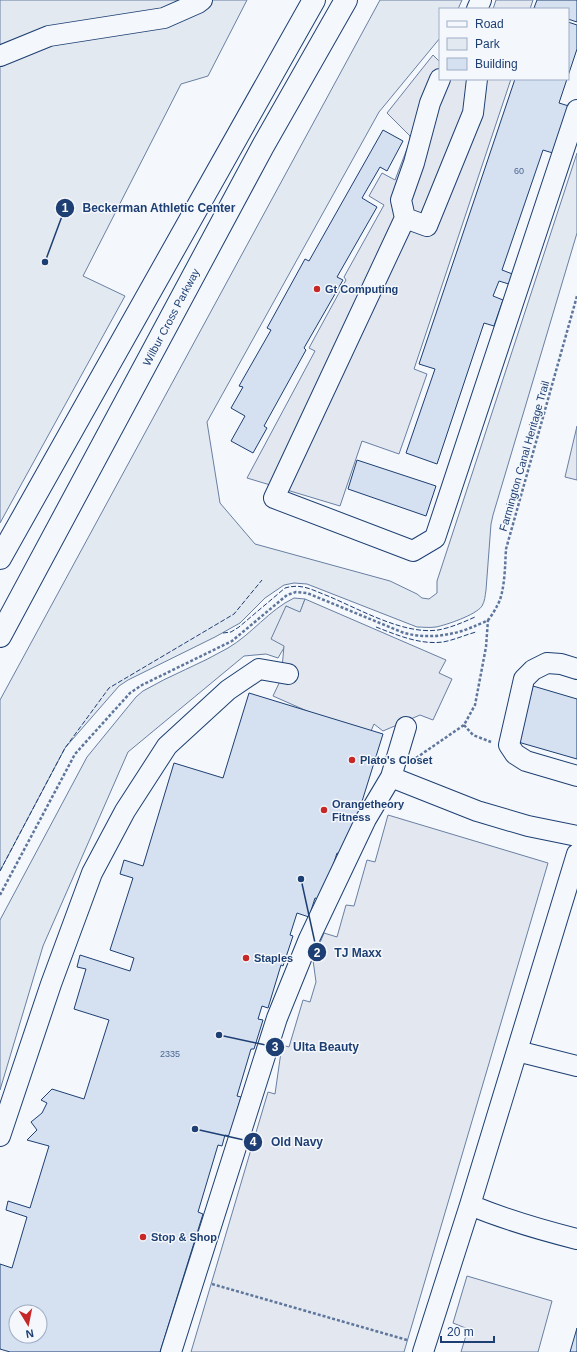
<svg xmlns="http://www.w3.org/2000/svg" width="577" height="1352" font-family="Arial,sans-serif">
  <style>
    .green { fill: #e3e9f0; stroke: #687fa3 }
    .parking { fill: #e3e8f0; stroke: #687fa3 }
    .building { fill: #d5e0f0; stroke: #1d3f73; fill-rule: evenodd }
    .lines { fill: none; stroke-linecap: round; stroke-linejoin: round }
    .minor-casing { stroke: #1d3f73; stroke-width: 22 }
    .highway-casing { stroke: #1d3f73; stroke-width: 24 }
    .path { stroke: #5e769c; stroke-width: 2.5; stroke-dasharray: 3 2; stroke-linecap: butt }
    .minor { stroke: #f4f7fb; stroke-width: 20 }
    .highway { stroke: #f4f7fb; stroke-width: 22 }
    .fence { stroke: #1d3f73; stroke-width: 1; stroke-dasharray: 5 2; stroke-linecap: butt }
    .poi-dot { fill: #c62828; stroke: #f4f7fb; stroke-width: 1.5 }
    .labels { text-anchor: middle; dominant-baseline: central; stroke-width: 3; stroke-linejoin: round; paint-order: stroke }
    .number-label { font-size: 9px; fill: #4b6792 }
    .poi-label { font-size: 11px; font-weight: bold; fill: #1d3f73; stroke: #f4f7fb; text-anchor: start }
    .street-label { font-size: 11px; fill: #1d3f73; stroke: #f4f7fb }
    .leader { fill: none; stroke: #1d3f73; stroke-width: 1.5 }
    .callout-dot { fill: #1d3f73; stroke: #f4f7fb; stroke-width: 1.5 }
    .mark-label { font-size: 12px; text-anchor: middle; font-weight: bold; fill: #fff }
    .callout-label { font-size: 12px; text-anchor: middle; font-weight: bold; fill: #1d3f73; stroke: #f4f7fb; stroke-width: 3; stroke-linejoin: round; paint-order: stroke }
  </style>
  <rect width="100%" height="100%" fill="#f4f7fb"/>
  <path class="green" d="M0 0H247L208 76 181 84 83 276 125 296 0 523Z
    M380 0H462L458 9H440V38L379 112 207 422 220 503 255 544 390 581 417 594 422 598 429 599 437 593V581L577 153V233L493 515 491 524 486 590C485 596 485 601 482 606 476 615 446 625 436 627 429 628 423 627 417 627L307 584 294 583 284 585 265 598 240 623 215 637 128 680 119 686 65 748 0 871V700Z
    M294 598 305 599 300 613 286 606 285 646 278 658 266 654 244 656 128 752 43 946 0 1090V920L87 757 136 697 143 691C170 675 201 664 228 648 252 634 269 610 294 598Z"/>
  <path class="parking" d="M496 0H533L530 9H493Z
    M433 55 440 62V79H511L414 369 427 374 399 454 362 441 340 506 247 478 315 351 309 348 346 280 344 277 384 205 369 196 382 173 395 180 410 141V136L387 113Z
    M577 426V480L565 477Z
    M305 599 446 660 439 673 452 679 433 720 420 715 383 731 374 724 368 738 273 696 281 679 284 646 271 639 286 606 300 612Z
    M388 815 548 863 404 1352H191L268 1092 275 1094 282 1045 289 1047 303 1000 310 1002 316 982 313 960 324 933 337 937 346 905 354 906 367 860 375 862Z
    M467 1276 552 1301 538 1352H461L468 1329 453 1323Z"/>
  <path class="building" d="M537 0H577V22L568 19V9H539L534 8Z
    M568 22 577 25V49L568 76Z
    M515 79H567L559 103 572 107 556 154 543 150 502 270 515 275 512 285 499 281 493 296 503 300 494 326 484 323 437 464 406 453 435 369 419 364Z
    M383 130 403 141 387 171 380 167 362 198 377 207 337 277 343 280 304 348 306 350 264 426 267 428 253 453 231 441 245 416 231 408 243 387 239 386 271 330 267 328 305 259 309 261Z
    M357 460 436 486 426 516 348 489Z
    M533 686 577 699V759L518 742Z
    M249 693 383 734 345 856 337 853 322 900 315 898 309 917 297 913 290 935 293 936 283 966 281 965 268 1008 262 1006 258 1019 263 1020 254 1049H251L237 1096 241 1097 237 1111 241 1112 233 1137 225 1135 222 1146 218 1145 198 1212 203 1214 160 1352H10L0 1349V1264L12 1268 27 1217 6 1210 8 1201 30 1208 49 1146 27 1140 37 1130 31 1122 42 1113 47 1103 41 1100 52 1089 84 1099 109 1020 74 1009 86 969 77 967 80 955 130 971 134 958 110 950 133 878 120 874 124 860 143 866 174 763 223 778ZM16 1312H40V1336H16Z
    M577 1328V1352H570Z"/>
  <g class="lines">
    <g class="minor-casing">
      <path id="minor" d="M477 9 481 0
        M0 56 49 36 164 18 198 3 202 0
        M440 79 430 103 414 163 401 200 405 218 274 498 413 551 435 538 577 110
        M405 218 427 226 473 113 477 79
        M577 669 561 664 547 663 533 670 524 679 509 745 515 754 526 761 577 776
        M391 777 406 727
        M517 1051 577 1066
        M0 1136 51 984 92 873 125 811 167 746 228 690 259 669 288 674
        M470 1205C504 1219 541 1230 577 1239
        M171 1352 277 1018 309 939 366 819 391 777 477 811 528 826 577 836
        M423 1352 470 1205 577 854"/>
    </g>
    <g class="highway-casing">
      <path id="highway" d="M0 558 314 0
        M0 636 263 146 346 0"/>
    </g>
    <path class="path" d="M464 725 473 735 491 742
      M416 758 464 725 475 705 486 647 488 620
      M0 895 75 754 130 693 142 685 232 641 287 595 296 592 307 593 404 633C428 639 452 636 475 626 479 624 486 622 489 619 492 615 495 610 497 606 505 593 505 565 506 549L577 296
      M212 1284 407 1340"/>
    <use href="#minor" class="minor"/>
    <use href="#highway" class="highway"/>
    <path class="fence" d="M376 627C397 635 420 645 443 642 454 640 465 635 476 632
      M223 633 231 632 239 627 285 588C302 583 312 590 328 596 359 609 404 635 438 630 450 628 464 622 475 617
      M0 871 65 748 109 688 234 614 262 580"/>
  </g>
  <g class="poi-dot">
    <circle cx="317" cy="289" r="4"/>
    <circle cx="352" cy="760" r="4"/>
    <circle cx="324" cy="810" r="4"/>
    <circle cx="246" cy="958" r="4"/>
    <circle cx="143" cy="1237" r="4"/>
  </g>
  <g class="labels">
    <g class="number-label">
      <text x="519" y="171">60</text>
      <text x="170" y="1054">2335</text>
    </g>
    <g class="poi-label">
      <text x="325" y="289">Gt Computing</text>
      <text x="360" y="760">Plato's Closet</text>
      <text x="332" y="804">Orangetheory<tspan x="332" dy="13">Fitness</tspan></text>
      <text x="254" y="958">Staples</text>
      <text x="151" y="1237">Stop &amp; Shop</text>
    </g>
    <g class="street-label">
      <text transform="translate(171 317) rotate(-62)">Wilbur Cross Parkway</text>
      <text transform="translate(524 456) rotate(-74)">Farmington Canal Heritage Trail</text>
    </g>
  </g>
  <path class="leader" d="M45 262L65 208M301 879L317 952M219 1035L275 1047M195 1129L253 1142"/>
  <g class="callout-dot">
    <circle cx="45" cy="262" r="4"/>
    <circle cx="301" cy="879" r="4"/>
    <circle cx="219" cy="1035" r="4"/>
    <circle cx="195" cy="1129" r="4"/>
    <circle cx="65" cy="208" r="10"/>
    <circle cx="317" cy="952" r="10"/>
    <circle cx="275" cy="1047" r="10"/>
    <circle cx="253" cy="1142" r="10"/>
  </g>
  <g class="mark-label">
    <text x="65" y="212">1</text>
    <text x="317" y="957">2</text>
    <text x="275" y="1051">3</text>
    <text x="253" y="1146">4</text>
  </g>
  <g class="callout-label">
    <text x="159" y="212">Beckerman Athletic Center</text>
    <text x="358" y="957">TJ Maxx</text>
    <text x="326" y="1051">Ulta Beauty</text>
    <text x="297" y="1146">Old Navy</text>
  </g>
  <rect x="439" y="8" width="130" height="72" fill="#f4f7fb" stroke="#9eadc5"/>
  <rect x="447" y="21" width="20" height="6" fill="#f4f7fb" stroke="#9eadc5"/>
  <text x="475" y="28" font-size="12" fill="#1d3f73">Road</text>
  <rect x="447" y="38" width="20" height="12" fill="#e3e9f0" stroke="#9eadc5"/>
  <text x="475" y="48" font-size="12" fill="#1d3f73">Park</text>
  <rect x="447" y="58" width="20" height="12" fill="#d5e0f0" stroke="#9eadc5"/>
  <text x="475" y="68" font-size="12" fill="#1d3f73">Building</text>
  <g transform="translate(28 1324) rotate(170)"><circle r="19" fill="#f4f7fb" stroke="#9eadc5"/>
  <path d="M0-3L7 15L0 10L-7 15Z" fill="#c62828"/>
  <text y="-6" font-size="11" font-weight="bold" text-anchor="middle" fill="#1d3f73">N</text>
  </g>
  <path d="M441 1336v6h53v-6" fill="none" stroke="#1d3f73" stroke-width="2"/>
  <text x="447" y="1336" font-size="12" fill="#1d3f73" stroke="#f4f7fb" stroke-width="3" paint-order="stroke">20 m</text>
</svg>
